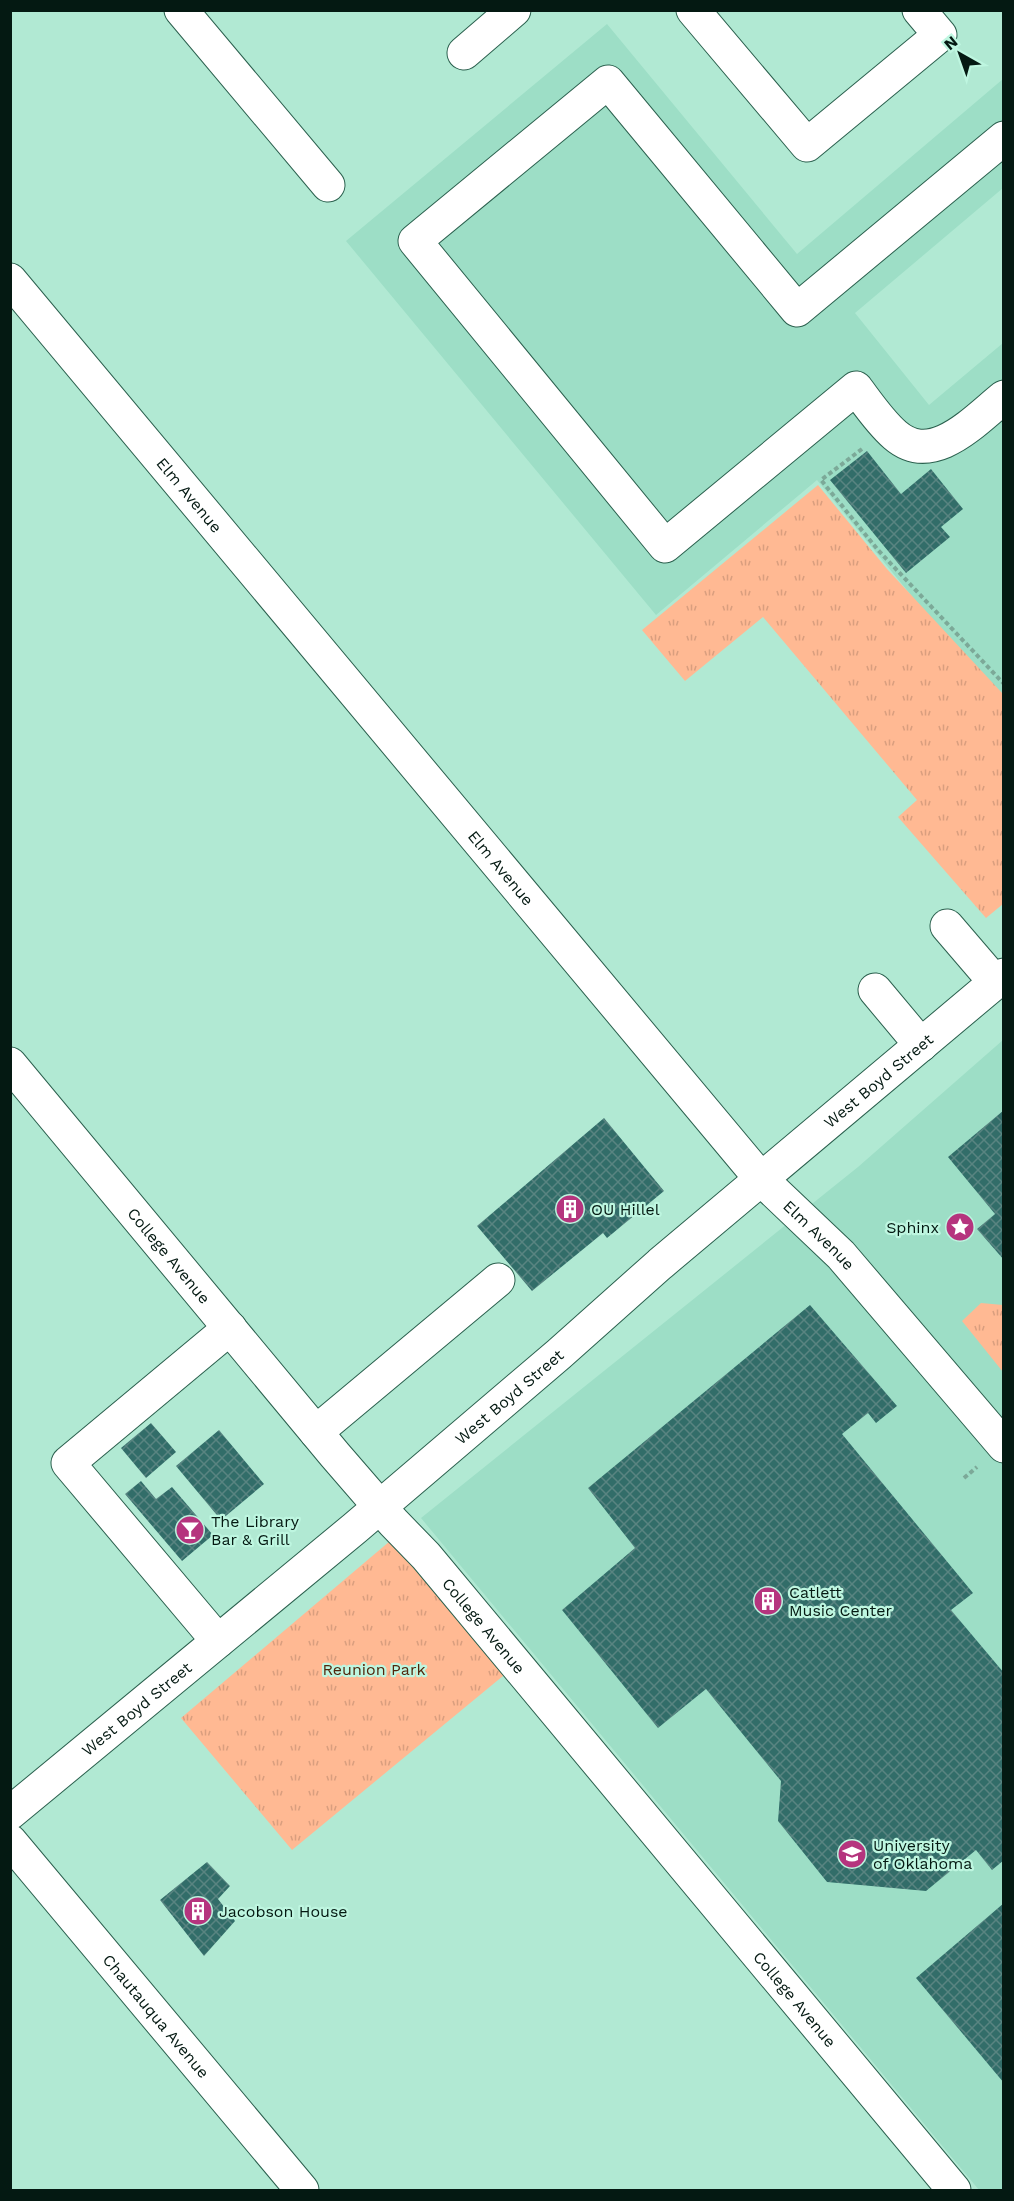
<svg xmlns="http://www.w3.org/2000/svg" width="1014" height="2201" font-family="'Work Sans',sans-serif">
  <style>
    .built { fill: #9ddec6 }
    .grass { fill: url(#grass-tufts) }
    .building { fill: url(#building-cross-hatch) }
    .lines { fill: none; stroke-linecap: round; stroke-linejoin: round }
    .minor-casing { stroke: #2b604e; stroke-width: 35 }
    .path { stroke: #7ca998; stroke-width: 4; stroke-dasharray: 4.5 3; stroke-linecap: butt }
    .minor { stroke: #fff; stroke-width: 33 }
    .labels { text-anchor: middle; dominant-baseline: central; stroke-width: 4.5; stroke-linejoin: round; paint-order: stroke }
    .street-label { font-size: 16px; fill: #041912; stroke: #bef6e0 }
    .poi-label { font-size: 16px; fill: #041912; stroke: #bef6e0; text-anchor: start }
    .park-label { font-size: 16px; fill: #51260b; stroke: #bef6e0 }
  </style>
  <defs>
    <pattern id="grass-tufts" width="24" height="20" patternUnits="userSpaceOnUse" patternTransform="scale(1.5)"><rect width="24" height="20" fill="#ffb993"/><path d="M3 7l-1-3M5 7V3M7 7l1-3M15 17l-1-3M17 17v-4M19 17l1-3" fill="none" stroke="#d99e7e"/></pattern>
    <pattern id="building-cross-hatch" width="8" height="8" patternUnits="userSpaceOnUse" patternTransform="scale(1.5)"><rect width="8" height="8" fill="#326d69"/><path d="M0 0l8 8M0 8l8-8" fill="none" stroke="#598481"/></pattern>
  </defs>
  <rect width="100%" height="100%" fill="#b1e9d3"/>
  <path class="built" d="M607 24 797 254 1003 79V188L855 313 929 405 1003 343V708L817 480 656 615 346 241Z
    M1003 1040V2190H979L421 1518 858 1167Z"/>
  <path class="grass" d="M818 485 887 569 1003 694V904L986 918 898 817 917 800 763 617 685 681 642 630Z
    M981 1303 1003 1305V1372L962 1321Z
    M390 1541 509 1671 292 1850 181 1718Z"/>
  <path class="building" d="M867 451 901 494 931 469 963 509 941 527 950 537 906 573 830 480Z
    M1004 1110V1260L977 1229 995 1214 948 1157Z
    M604 1118 664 1191 607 1238 603 1233 532 1291 477 1226Z
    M810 1305 897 1406 876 1423 868 1413 842 1434 973 1593 951 1610 1004 1673V1860L992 1870 976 1850 926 1891 827 1882 778 1821 781 1781 706 1689 658 1728 562 1610 635 1548 588 1488Z
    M151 1423 176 1452 146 1478 121 1448Z
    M219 1430 264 1484 221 1520 176 1466Z
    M141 1481 156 1499 172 1487 213 1535 182 1561 125 1494Z
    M207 1862 230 1886 218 1899 235 1921 204 1956 160 1900Z
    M1004 1903V2083L916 1978Z"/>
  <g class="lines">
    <g class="minor-casing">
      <g id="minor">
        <path d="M181 10 328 185"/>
        <path d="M693 10 807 145 940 35 919 10"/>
        <path d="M464 53 514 10"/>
        <path d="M1004 138 797 310 608 82 415 241 665 546 856 388C868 404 880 422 895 435 933 468 975 420 1004 397"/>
        <path id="s1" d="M10 280 761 1179 841 1255 1004 1446"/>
        <path d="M947 926 995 982"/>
        <path d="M875 990 921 1045"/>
        <path id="s2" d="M10 1064 335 1455 393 1522 426 1556 954 2190"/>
        <path d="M316 1432 498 1280"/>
        <path d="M218 1641 68 1463 230 1328"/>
        <path id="s3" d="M10 1813 355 1528 559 1354 660 1264 1004 975"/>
        <path id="s4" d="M10 1841 302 2190"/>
      </g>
    </g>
    <path class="path" d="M862 449 821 480 878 550 1004 684
      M964 1478 977 1467"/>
    <use href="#minor" class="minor"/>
  </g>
  <defs>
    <g id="building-disc" transform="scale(1.5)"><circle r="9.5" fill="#b5347e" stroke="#bef6e0"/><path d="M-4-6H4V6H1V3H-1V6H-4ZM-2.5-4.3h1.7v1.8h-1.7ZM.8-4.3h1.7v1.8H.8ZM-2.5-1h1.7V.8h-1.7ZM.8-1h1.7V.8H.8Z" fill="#fff"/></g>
    <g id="sight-disc" transform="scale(1.5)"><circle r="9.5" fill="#b5347e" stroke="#bef6e0"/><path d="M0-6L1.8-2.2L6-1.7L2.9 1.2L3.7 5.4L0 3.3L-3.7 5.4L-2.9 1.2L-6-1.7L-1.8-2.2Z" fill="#fff"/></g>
    <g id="bar-disc" transform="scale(1.5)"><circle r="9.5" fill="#b5347e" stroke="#bef6e0"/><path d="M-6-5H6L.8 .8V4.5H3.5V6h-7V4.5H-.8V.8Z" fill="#fff"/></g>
    <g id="university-disc" transform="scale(1.5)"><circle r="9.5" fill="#b5347e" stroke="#bef6e0"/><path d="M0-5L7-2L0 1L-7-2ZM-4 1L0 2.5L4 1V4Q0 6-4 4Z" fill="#fff"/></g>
  </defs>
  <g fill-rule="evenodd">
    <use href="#building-disc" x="570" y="1209"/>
    <use href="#sight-disc" x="960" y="1227"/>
    <use href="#bar-disc" x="190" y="1530"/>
    <use href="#building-disc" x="768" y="1601"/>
    <use href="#university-disc" x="852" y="1854"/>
    <use href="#building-disc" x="198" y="1911"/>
  </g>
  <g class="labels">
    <g class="street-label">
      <text stroke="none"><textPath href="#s1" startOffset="280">Elm Avenue</textPath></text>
      <text stroke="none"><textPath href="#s1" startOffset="766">Elm Avenue</textPath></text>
      <text stroke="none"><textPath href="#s3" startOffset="1136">West Boyd Street</textPath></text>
      <text stroke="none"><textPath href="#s1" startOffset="1252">Elm Avenue</textPath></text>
      <text stroke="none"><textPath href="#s2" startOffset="249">College Avenue</textPath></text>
      <text stroke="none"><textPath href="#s3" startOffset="650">West Boyd Street</textPath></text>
      <text stroke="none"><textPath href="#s2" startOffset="735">College Avenue</textPath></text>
      <text stroke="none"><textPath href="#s3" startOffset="164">West Boyd Street</textPath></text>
      <text stroke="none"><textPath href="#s2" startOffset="1221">College Avenue</textPath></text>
      <text stroke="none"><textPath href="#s4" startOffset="228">Chautauqua Avenue</textPath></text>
    </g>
    <g class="poi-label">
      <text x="591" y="1209">OU Hillel</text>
      <text x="939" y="1227" text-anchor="end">Sphinx</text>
      <text x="211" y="1521">The Library<tspan x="211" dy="18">Bar &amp; Grill</tspan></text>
      <text x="789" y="1592">Catlett<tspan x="789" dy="18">Music Center</tspan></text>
      <text x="873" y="1845">University<tspan x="873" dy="18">of Oklahoma</tspan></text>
      <text x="219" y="1911">Jacobson House</text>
    </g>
    <g class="park-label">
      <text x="374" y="1669">Reunion Park</text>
    </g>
  </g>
  <rect width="1014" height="2201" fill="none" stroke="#041912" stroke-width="24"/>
  <g transform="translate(960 54) rotate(320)" stroke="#bef6e0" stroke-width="4.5" paint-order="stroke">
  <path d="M0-4.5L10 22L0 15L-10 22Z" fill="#041912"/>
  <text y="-9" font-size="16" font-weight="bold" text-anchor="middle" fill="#041912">N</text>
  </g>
</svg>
